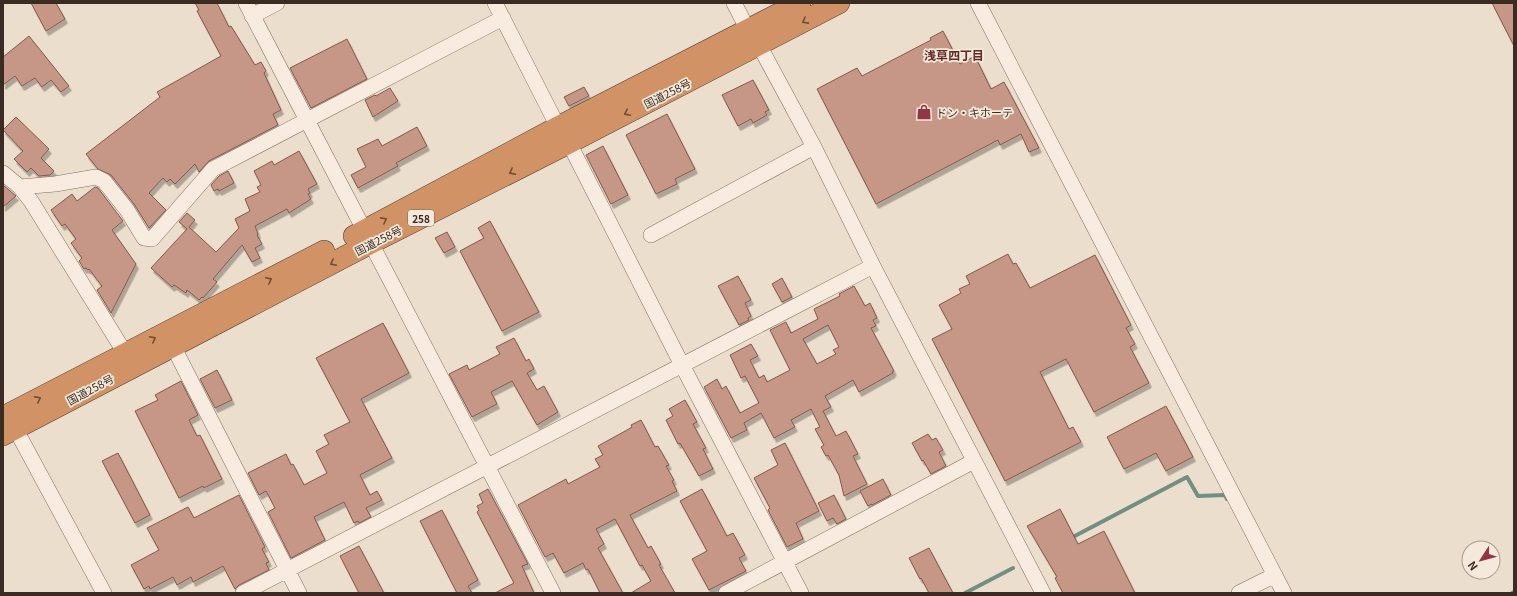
<svg xmlns="http://www.w3.org/2000/svg" width="1517" height="596" font-family="Georgia,'Noto Sans JP',serif">
  <style>
    .lines { fill: none; stroke-linecap: round; stroke-linejoin: round }
    .stream { stroke: #738f84; stroke-width: 4 }
    .building { fill: #c69786; stroke: #855849; fill-rule: evenodd; filter: url(#shadow) }
    .minor-casing { stroke: #877061; stroke-width: 16 }
    .highway-casing { stroke: #563f34; stroke-width: 22 }
    .minor { stroke: #f7ecdf; stroke-width: 15 }
    .highway { stroke: #d19366; stroke-width: 21 }
    .oneway { stroke: #6f4f3a }
    .labels { text-anchor: middle; dominant-baseline: central; stroke-width: 3.5; stroke-linejoin: round; paint-order: stroke }
    .shield { fill: #f4e9db; stroke: #72645a; stroke-width: 1 }
    .shield-label { font-size: 10px; font-weight: bold; fill: #3a2b23 }
    .street-label { font-size: 11px; fill: #3a2b23; stroke: #f4e9db }
    .poi-label { font-size: 11px; fill: #3a2b23; stroke: #f4e9db; text-anchor: start }
    .neighbourhood-label { font-size: 12px; font-weight: bold; fill: #622a26; stroke: #f4e9db }
  </style>
  <defs>
    <filter id="shadow"><feDropShadow dx="2.5" dy="4.5" stdDeviation="0" flood-color="#0004"/></filter>
  </defs>
  <rect width="100%" height="100%" fill="#ecdecc"/>
  <g class="lines">
    <path class="stream" d="M1071 538 1187 477 1198 496 1225 495 1227 499
      M965 593 1013 568
      M1512 593 1514 592"/>
  </g>
  <path class="building" d="M31 3H56L65 19 46 31Z
    M195 3H217L229 27 231 26 255 65 261 62 266 71 264 73 281 110 273 114 278 125 209 161 199 172 195 164 175 184 170 179 167 182 163 178 149 193 166 210 149 228 134 204 111 175 98 169 86 154 160 97 157 92 221 56 197 11 199 10Z
    M1492 3H1514V46Z
    M943 31 960 64 975 56 991 89 1004 82 1039 148 1029 152 1021 134 1000 145 998 140 876 204 817 89 857 68 862 76 931 40 930 38Z
    M29 36 69 86 61 92 51 80 42 87 35 78 22 86 15 76 3 85V57Z
    M347 39 367 79 311 108 290 68Z
    M753 80 769 110 765 112 767 115 753 123 751 119 738 126 722 95Z
    M584 87 589 96 569 106 564 97Z
    M390 88 398 101 373 117 365 100 375 95 376 96Z
    M667 114 695 169 675 179 677 184 656 194 626 135Z
    M16 117 49 149 41 158 54 171 50 175 39 176 31 168 27 172 14 159 23 151 3 130Z
    M417 127 427 146 396 163 398 166 358 188 351 175 366 167 357 149 378 139 382 146Z
    M603 146 628 195 611 204 586 155Z
    M299 151 317 184 308 189 310 193 308 194 311 199 289 213 287 209 255 226 258 234 257 235 262 244 255 248 260 258 252 262 242 245 213 279 217 282 203 298 202 297 199 300 187 290 186 293 174 285 172 287 151 268 187 229 179 222 187 213 195 220 189 227 216 252 239 228 235 219 250 211 245 199 260 192 257 187 261 185 254 171 272 161 274 165Z
    M228 171 234 183 219 191 218 189 214 191 211 185 219 176Z
    M3 185 16 196 3 207Z
    M95 187 98 188 123 221 112 230 136 264 111 313 97 290 102 286 89 269 88 270 86 268 84 269 79 261 82 258 71 243 76 239 65 224 62 226 51 210 72 194 77 201Z
    M490 221 539 312 502 331 460 251 484 238 478 228Z
    M447 232 455 247 444 253 435 238Z
    M1008 254 1013 264 1016 263 1030 288 1095 255 1131 325 1126 328 1135 344 1130 347 1149 383 1094 412 1066 359 1040 372 1069 429 1073 427 1081 442 1005 481 932 339 952 329 939 305 961 293 959 289 970 284 966 276Z
    M738 276 751 300 745 303 751 316 748 318 749 320 739 325 718 286Z
    M782 278 792 297 782 302 772 284Z
    M854 286 865 306 870 303 877 318 873 320 876 326 871 328 894 371 892 372 893 373 859 392 853 380 825 396 831 407 823 411 836 436 846 431 858 454 853 456 867 484 844 496 839 475 828 455 826 456 821 447 824 445 815 429 820 427 811 409 791 420 795 427 774 438 761 413 744 423 747 430 731 438 704 387 717 379 722 389 726 386 740 413 757 404 759 403 745 376 741 378 730 355 751 344 758 356 750 360 759 378 764 375 767 382 790 370 770 330 786 322 791 333 818 319 814 309 840 296 839 294ZM828 325 839 347 833 350 836 354 817 364 803 339Z
    M383 323 409 373 361 399 392 458 360 475 370 495 377 491 382 500 366 508 371 517 359 523 358 521 354 523 344 502 314 517 325 540 291 558 268 512 275 508 266 491 259 495 248 473 286 454 291 465 293 464 304 485 327 473 316 451 329 444 324 435 350 422 316 358Z
    M514 338 526 361 529 359 534 369 527 373 537 390 544 386 558 412 537 425 512 381 491 392 497 404 472 417 449 374 467 365 469 370 500 354 496 347Z
    M217 370 232 400 215 408 200 379Z
    M181 381 198 415 189 420 197 436 200 435 222 479 204 488 203 486 179 498 135 411 158 400 155 395Z
    M685 400 697 422 693 424 706 448 703 449 713 469 699 476 680 443 678 444 666 420 673 416 669 409Z
    M1166 406 1193 457 1166 471 1156 453 1124 469 1107 437Z
    M641 420 655 447 658 446 669 465 666 466 674 480 672 481 677 491 630 515 648 548 651 546 661 564 659 565 675 593H631L651 581 642 565 640 566 615 519 596 529 604 544 598 548 623 593H600L588 569 586 570 583 563 564 573 553 553 545 557 518 505 566 479 568 484 600 467 595 459 603 455 598 446 627 430 632 427 631 425Z
    M928 434 932 440 936 438 943 450 939 452 946 466 931 474 923 460 922 461 912 443Z
    M785 443 819 511 796 523 803 539 787 547 768 510 770 508 754 478 778 465 771 450Z
    M118 453 150 515 135 523 102 461Z
    M883 479 891 495 872 505V504L868 506 860 491Z
    M488 489 528 564 522 566 534 593H495L514 583 477 512 479 510 477 506 483 503 479 494Z
    M702 489 727 536 733 533 745 555 739 558 746 571 709 590 692 559 707 551 680 501Z
    M239 495 265 547 262 549 269 562 266 563 269 570 239 585 235 589 223 566 193 582 191 577 177 585 173 577 150 589 149 586 144 589 131 565 159 550 147 528 188 507 194 518Z
    M834 495 846 519 837 524 833 518 827 521 818 503Z
    M1060 509 1078 544 1104 531 1135 593H1063L1055 578 1057 577 1027 526Z
    M442 510 478 580 468 586 472 593H457L420 521Z
    M359 546 384 593H359L340 556Z
    M929 548 953 593H929L921 578 920 579 909 558Z"/>
  <g class="lines">
    <g class="minor-casing">
      <path id="minor" d="M246 3 553 593
        M495 3 558 127
        M734 3 748 30 759 45 814 147 873 266 1043 593
        M978 3 1284 593
        M252 16 277 3
        M569 143 682 365 801 593
        M3 173 20 187 31 201 125 353
        M20 187 55 184 96 177 104 181 127 210 144 238 152 239 213 169 503 18
        M651 235 814 147
        M173 346 299 593
        M15 428 104 593
        M243 593 873 266
        M726 593 974 461
        M1239 593 1275 575"/>
    </g>
    <g class="highway-casing">
      <path id="highway" d="M354 236 558 127 800 3
        M3 417 324 251
        M3 435 371 243 569 143 839 3"/>
    </g>
    <use href="#minor" class="minor"/>
    <use href="#highway" class="highway"/>
  </g>
  <defs><path id="oneway-chevron" d="M-2-3.5L2.5 0L-2 3.5" fill="none" stroke-width="1.6" stroke-linecap="round" stroke-linejoin="round"/></defs>
  <g class="oneway">
    <use href="#oneway-chevron" transform="translate(805 21) rotate(152)"/>
    <use href="#oneway-chevron" transform="translate(627 113) rotate(153)"/>
    <use href="#oneway-chevron" transform="translate(512 172) rotate(153)"/>
    <use href="#oneway-chevron" transform="translate(384 220) rotate(-28)"/>
    <use href="#oneway-chevron" transform="translate(333 263) rotate(153)"/>
    <use href="#oneway-chevron" transform="translate(269 280) rotate(-27)"/>
    <use href="#oneway-chevron" transform="translate(153 339) rotate(-27)"/>
    <use href="#oneway-chevron" transform="translate(38 399) rotate(-28)"/>
  </g>
  <defs>
    <g id="shop-bare" transform="scale(1.2)"><path d="M-5-2.5h2.3a2.7 3.5 0 0 1 5.4 0H5L5.5 6h-11ZM-1.5-2.5h3a1.5 2.3 0 0 0-3 0Z" fill="#913644" stroke="#f4e9db" stroke-width="2.5" paint-order="stroke"/></g>
  </defs>
  <g fill-rule="evenodd">
    <use href="#shop-bare" x="924" y="112"/>
  </g>
  <g class="labels">
    <rect class="shield" x="408" y="210" width="26" height="16" rx="3"/>
    <g class="shield-label">
      <text x="421" y="218">258</text>
    </g>
    <g class="street-label">
      <text transform="translate(667 93) rotate(-27)">国道258号</text>
      <text transform="translate(378 240) rotate(-27)">国道258号</text>
      <text transform="translate(90 389) rotate(-28)">国道258号</text>
    </g>
    <g class="poi-label">
      <text x="936" y="112">ドン・キホーテ</text>
    </g>
    <g class="neighbourhood-label">
      <text x="954" y="54">浅草四丁目</text>
    </g>
  </g>
  <rect width="1517" height="596" fill="none" stroke="#3a2b23" stroke-width="8"/>
  <g transform="translate(1481 560) rotate(234)"><circle r="19" fill="#f4e9db" stroke="#aa9d91"/>
  <path d="M0-3L7 15L0 10L-7 15Z" fill="#913644"/>
  <text y="-6" font-size="11" font-weight="bold" text-anchor="middle" fill="#3a2b23">N</text>
  </g>
</svg>
